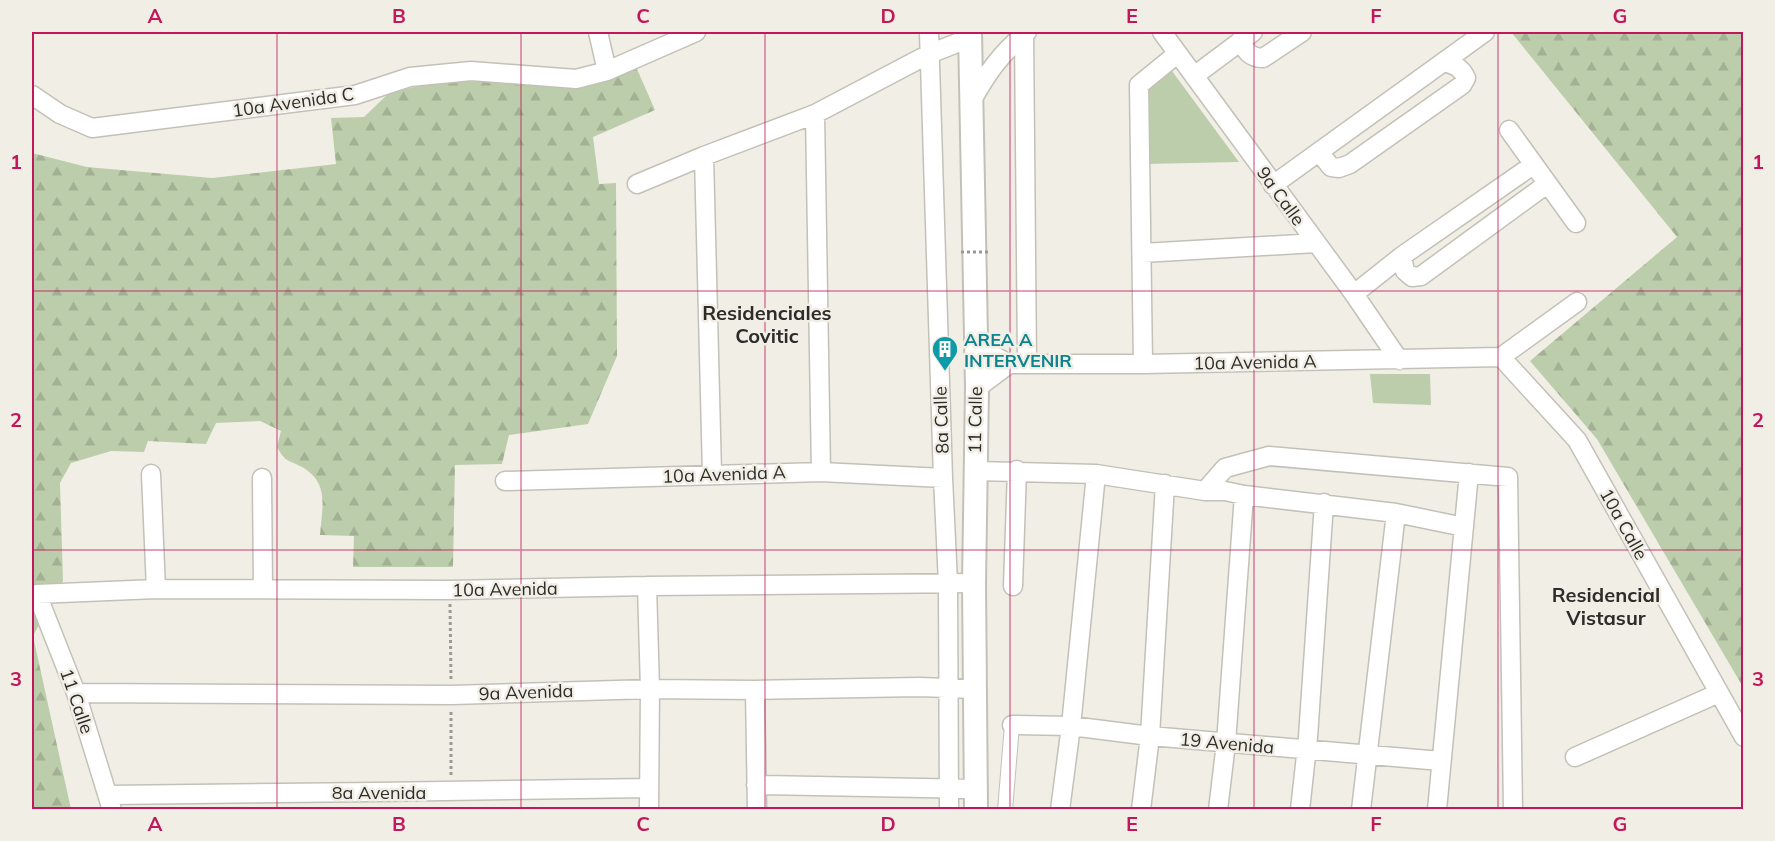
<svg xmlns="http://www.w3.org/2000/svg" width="1775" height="841" font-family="Mulish,sans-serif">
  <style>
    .green { fill: #bccdab }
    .forest { fill: url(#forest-firs) }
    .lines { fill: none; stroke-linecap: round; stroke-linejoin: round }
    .pedestrian-casing { stroke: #c3c1b7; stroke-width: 16 }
    .minor-casing { stroke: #c3c1b7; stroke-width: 21 }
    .tertiary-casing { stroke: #c3c1b7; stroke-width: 26 }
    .path { stroke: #9b9993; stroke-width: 3; stroke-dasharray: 3 3; stroke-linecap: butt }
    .pedestrian { stroke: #fff; stroke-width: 14 }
    .minor { stroke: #fff; stroke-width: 18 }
    .tertiary { stroke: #fff; stroke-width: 22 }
    .path-bridge { stroke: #9b9993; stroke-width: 3; stroke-dasharray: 3 3; stroke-linecap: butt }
    .grid { fill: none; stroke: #c2185b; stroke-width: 1.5; stroke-opacity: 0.55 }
    .labels { text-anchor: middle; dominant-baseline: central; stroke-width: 5; stroke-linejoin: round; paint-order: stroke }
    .street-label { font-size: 18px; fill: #2d2c29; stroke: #f1efe5 }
    .culture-label { font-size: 18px; font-weight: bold; fill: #0d838f; stroke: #f1efe5; text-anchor: start }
    .neighbourhood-label { font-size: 20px; font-weight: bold; fill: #2d2c29; stroke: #f1efe5 }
    .neatline { fill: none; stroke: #c2185b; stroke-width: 2 }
    .grid-label { font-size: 20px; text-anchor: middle; font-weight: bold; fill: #c2185b }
  </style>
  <defs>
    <pattern id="forest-firs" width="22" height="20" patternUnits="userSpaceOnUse" patternTransform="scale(1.5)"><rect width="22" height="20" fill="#bccdab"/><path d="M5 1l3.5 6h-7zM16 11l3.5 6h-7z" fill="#a2b093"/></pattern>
  </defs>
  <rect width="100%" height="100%" fill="#f1efe5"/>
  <path class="green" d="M1172 71 1239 162 1145 164V90Z
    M1370 374H1430L1431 405 1373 403Z"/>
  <path class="forest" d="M1511 32H1743V687L1597 439 1530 361 1677 237Z
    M633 60 655 110 593 137 599 184 616 183 617 356 588 424 509 435 502 464 455 465 453 567H353L354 536 320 535C322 508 330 483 302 467 287 459 286 463 277 447L281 431 260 421 216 423 206 444 148 441 144 452 111 451 71 463 60 483 63 581 33 636 71 809H32V153L87 167 212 178 336 164 331 118 364 117 389 93 470 74 597 77Z"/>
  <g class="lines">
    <g class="pedestrian-casing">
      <path id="pedestrian" d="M1005 810 1012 725"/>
    </g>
    <g class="minor-casing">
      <path id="minor" d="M598 32 607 71
        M929 32 943 478 948 583 949 810
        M1024 32 1027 364
        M1162 32 1354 294 1399 360
        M1240 41C1246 51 1250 58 1263 58L1302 32
        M1194 76 1253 32
        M32 95 60 114 92 128 355 95 410 77 471 71 576 79 607 71 696 32
        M971 102C987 73 1001 53 1027 32
        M815 114 821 472
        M1509 130 1576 223
        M1319 152 1331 167 1339 168 1350 164 1462 85 1466 78C1461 67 1455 65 1444 62
        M704 156 712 474
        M637 184 704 156 815 114 929 54 970 38
        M1273 185 1485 32
        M1142 253 1316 243
        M1402 256 1405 271 1412 277 1421 276 1547 184
        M1354 294 1402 256 1533 165
        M976 346 1009 364H1143L1501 357
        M1501 357 1577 440 1744 737
        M1501 357 1577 302
        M1143 364 1139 85 1177 54
        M977 388 1009 364
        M974 471 1096 474 1205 491H1225L1244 495 1396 513 1464 527
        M151 474 156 589
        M262 478 263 589
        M505 481 821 472 943 478
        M1205 491 1225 468 1269 456 1508 477 1513 810
        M647 586 650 689 649 810
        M1013 586 1017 470
        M755 690 757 810
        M76 693 452 695 650 689 755 690 919 687 975 689
        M1012 725 1071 726 1150 736 1441 761
        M1575 757 1719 693
        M756 785 976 789
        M109 795C289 792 468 792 648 788
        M112 810 76 693 37 594 156 589 450 590 647 586 974 583
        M1060 810 1071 726 1096 474
        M1141 810 1150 736 1165 484
        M1218 810 1226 743 1244 495
        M1300 810 1308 737 1324 503
        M1361 810 1396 513
        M1437 810 1469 473"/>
    </g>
    <g class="tertiary-casing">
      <path id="tertiary" d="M970 32 977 388 974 583 976 810"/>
    </g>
    <path class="path" d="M450 604 451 679
      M451 775V709"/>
    <use href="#pedestrian" class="pedestrian"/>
    <use href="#minor" class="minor"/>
    <use href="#tertiary" class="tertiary"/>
    <path class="path-bridge" d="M961 252H991"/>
  </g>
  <path class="grid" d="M277 32V810M521 32V810M765 32V810M1010 32V810M1254 32V810M1498 32V810M32 291H1744M32 550H1744"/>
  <defs>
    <g id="building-pin" transform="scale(1.35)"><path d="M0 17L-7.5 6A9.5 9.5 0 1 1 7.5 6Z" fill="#0f9aa8" stroke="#f1efe5"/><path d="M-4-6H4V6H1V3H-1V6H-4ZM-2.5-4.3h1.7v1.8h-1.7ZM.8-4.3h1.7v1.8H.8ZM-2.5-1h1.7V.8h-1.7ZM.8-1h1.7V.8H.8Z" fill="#fff"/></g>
  </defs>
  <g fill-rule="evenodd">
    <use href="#building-pin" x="945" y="349"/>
  </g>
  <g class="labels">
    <g class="street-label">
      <text transform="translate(293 102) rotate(-8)">10a Avenida C</text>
      <text transform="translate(1281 196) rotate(54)">9a Calle</text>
      <text transform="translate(1255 362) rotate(-1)">10a Avenida A</text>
      <text transform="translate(941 420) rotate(-92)">8a Calle</text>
      <text transform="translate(975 420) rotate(-89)">11 Calle</text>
      <text transform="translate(724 474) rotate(-2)">10a Avenida A</text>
      <text transform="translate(1624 524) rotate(61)">10a Calle</text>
      <text transform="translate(505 589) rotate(-1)">10a Avenida</text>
      <text transform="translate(526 692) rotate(-2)">9a Avenida</text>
      <text transform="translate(77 701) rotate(71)">11 Calle</text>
      <text transform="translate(1227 743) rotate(5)">19 Avenida</text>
      <text x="379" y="792">8a Avenida</text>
    </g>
    <g class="culture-label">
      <text x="964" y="339">AREA A<tspan x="964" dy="21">INTERVENIR</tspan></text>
    </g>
    <g class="neighbourhood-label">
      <text x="767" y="312">Residenciales<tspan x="767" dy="23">Covitic</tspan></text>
      <text x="1606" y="594">Residencial<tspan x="1606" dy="23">Vistasur</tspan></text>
    </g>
  </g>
  <rect width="1775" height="841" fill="none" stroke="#f1efe5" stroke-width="66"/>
  <rect x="33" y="33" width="1709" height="775" class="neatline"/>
  <g class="grid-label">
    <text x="155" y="23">A</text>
    <text x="399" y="23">B</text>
    <text x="643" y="23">C</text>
    <text x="888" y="23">D</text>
    <text x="1132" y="23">E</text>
    <text x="1376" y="23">F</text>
    <text x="1620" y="23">G</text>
    <text x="16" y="169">1</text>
    <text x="1758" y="169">1</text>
    <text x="16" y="427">2</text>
    <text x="1758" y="427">2</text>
    <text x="16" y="686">3</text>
    <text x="1758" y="686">3</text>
    <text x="155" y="831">A</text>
    <text x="399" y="831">B</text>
    <text x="643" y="831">C</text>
    <text x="888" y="831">D</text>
    <text x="1132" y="831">E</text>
    <text x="1376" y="831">F</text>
    <text x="1620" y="831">G</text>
  </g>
</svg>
